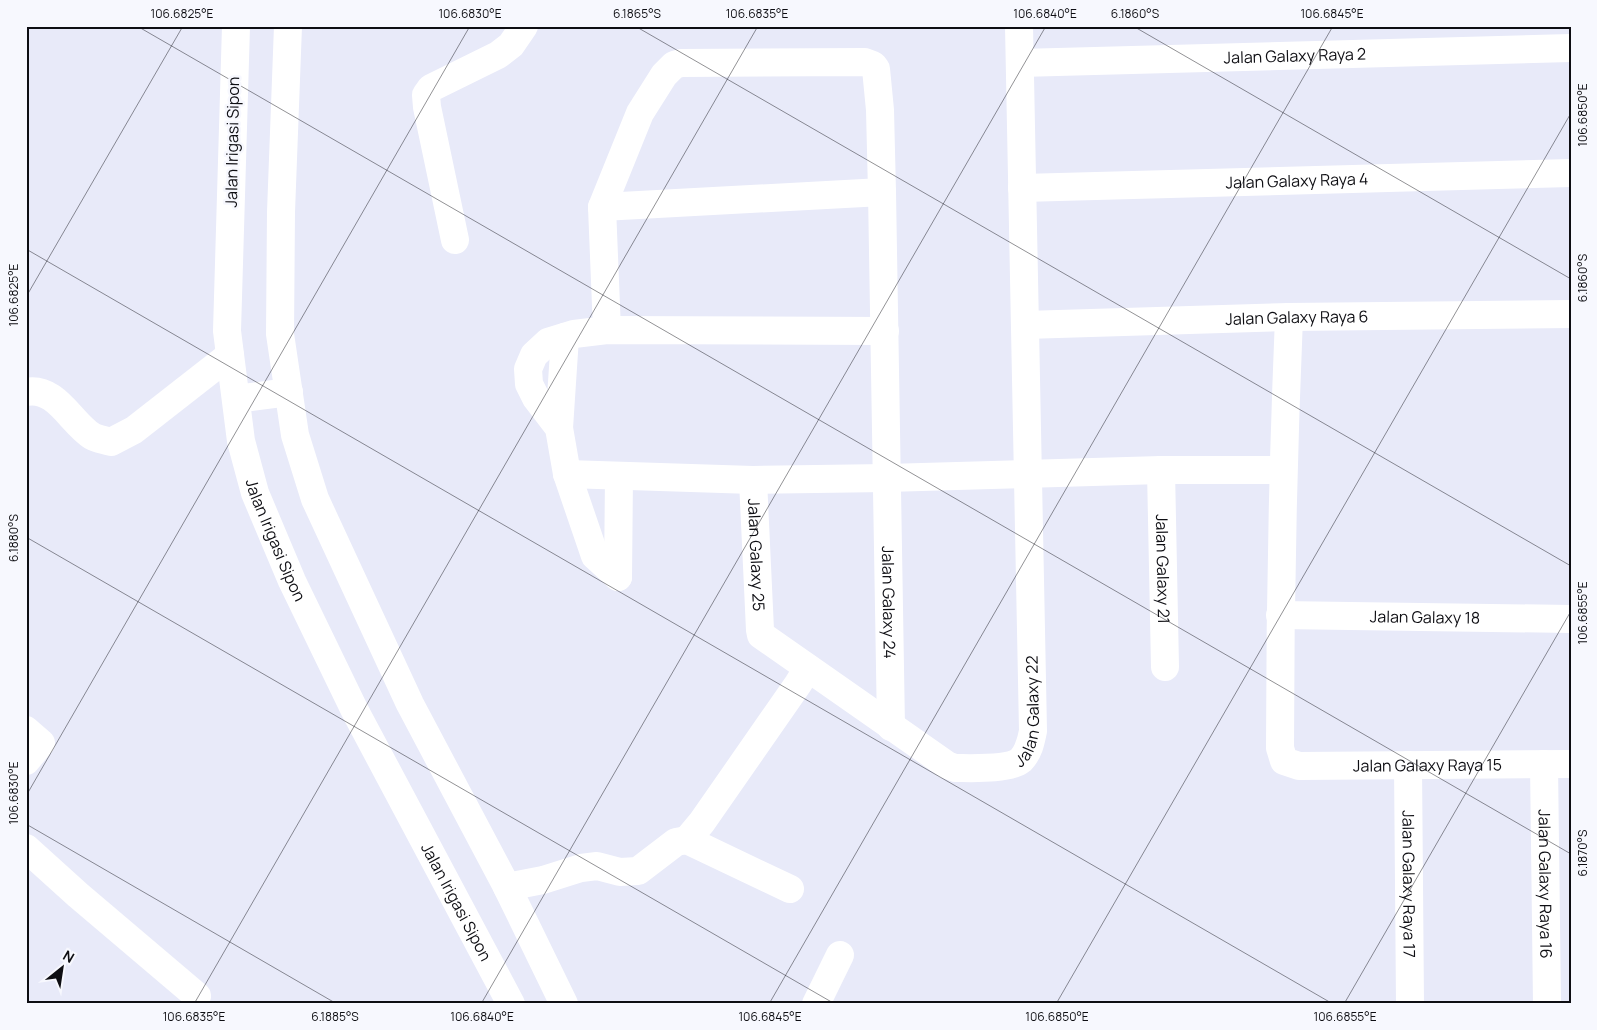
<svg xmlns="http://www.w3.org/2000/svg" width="1597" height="1030" font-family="Manrope,sans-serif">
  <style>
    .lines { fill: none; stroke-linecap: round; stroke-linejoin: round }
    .minor { stroke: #fff; stroke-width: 28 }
    .tertiary { stroke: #fff; stroke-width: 28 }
    .ticks { fill: none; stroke: #0e0e13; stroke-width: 1; stroke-opacity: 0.45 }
    .labels { text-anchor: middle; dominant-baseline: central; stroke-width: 5; stroke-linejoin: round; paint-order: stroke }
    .street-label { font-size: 16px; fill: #0e0e13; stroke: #f7f8fe }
    .neatline { fill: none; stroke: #0e0e13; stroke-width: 2 }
    .ticks-label { font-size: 12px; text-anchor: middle; fill: #0e0e13 }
  </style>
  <rect width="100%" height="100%" fill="#e8eaf9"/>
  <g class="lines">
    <g class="minor">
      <path id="s1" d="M1020 63 1571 48"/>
      <path id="s2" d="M1022 188 1571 173"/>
      <path d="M602 207 882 192"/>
      <path d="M455 240 427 107 426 95 431 88 498 55 511 45 524 26"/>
      <path id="s3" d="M1289 317C1283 461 1280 604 1280 748L1284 761 1299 766 1571 764"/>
      <path id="s4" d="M1025 325 1289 317 1571 314"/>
      <path id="s5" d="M607 330 602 207 640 113 664 75 674 65 681 63 865 62 873 65 876 69 880 110 882 192 891 727"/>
      <path d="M26 392C56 386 71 423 92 436 97 439 105 440 111 442L134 430 230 355"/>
      <path d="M559 428 565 337"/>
      <path id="s6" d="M1161 470 1165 667"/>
      <path d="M567 474 753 480 887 478 1161 470H1283"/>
      <path id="s7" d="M753 480 760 630 761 635 947 765 955 768C971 768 1009 770 1021 760 1029 752 1031 741 1033 731L1019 26"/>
      <path d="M618 577 595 556 567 474 559 428 536 398 529 384 528 369 534 355 548 342 574 334 607 330 885 331"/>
      <path d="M618 577 619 476"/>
      <path id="s8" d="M1280 615 1571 619"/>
      <path d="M26 730 41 743 26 761"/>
      <path id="s9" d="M1544 764 1547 1004"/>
      <path id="s10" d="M1408 765 1410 1004"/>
      <path d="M687 840 702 822 798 684 808 668"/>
      <path d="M26 848 78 895 197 996"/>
      <path d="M507 887 543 880 581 868 597 866 620 872 638 871 676 842 687 840 790 889"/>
      <path d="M816 1004 840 955"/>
    </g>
    <g class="tertiary">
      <path id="s11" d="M236 26 227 331 241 441 255 493 292 581 354 709 511 1004"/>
      <path d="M288 26 281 212 280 334 295 435 315 499 410 704 507 887 564 1004"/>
      <path d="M236 399 289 392"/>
    </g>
  </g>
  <path class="ticks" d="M137 26 1571 854M635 26 1571 566M1133 26 1571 279M26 249 1333 1004M26 297 183 26M26 537 835 1004M26 796 470 26M26 824 337 1004M194 1004 758 26M481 1004 1046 26M769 1004 1333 26M1056 1004 1571 113M1344 1004 1571 611"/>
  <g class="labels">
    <g class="street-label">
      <text stroke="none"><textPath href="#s1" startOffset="275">Jalan Galaxy Raya 2</textPath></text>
      <text transform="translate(232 142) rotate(-89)">Jalan Irigasi Sipon</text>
      <text stroke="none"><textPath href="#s2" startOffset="275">Jalan Galaxy Raya 4</textPath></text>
      <text stroke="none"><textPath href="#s4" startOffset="272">Jalan Galaxy Raya 6</textPath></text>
      <text stroke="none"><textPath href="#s11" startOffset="521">Jalan Irigasi Sipon</textPath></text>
      <text stroke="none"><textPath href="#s7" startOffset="75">Jalan Galaxy 25</textPath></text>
      <text stroke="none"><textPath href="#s6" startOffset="99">Jalan Galaxy 21</textPath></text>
      <text stroke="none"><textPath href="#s5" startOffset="1022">Jalan Galaxy 24</textPath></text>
      <text stroke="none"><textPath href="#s8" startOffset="145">Jalan Galaxy 18</textPath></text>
      <text stroke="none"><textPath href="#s7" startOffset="509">Jalan Galaxy 22</textPath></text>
      <text stroke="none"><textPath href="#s3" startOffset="589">Jalan Galaxy Raya 15</textPath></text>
      <text stroke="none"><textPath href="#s10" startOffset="119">Jalan Galaxy Raya 17</textPath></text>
      <text stroke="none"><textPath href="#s9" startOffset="120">Jalan Galaxy Raya 16</textPath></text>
      <text stroke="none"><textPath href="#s11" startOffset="926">Jalan Irigasi Sipon</textPath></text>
    </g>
  </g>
  <rect width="1597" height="1030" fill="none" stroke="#f7f8fe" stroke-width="55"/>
  <g transform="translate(62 968) rotate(30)" stroke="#f7f8fe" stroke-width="4" paint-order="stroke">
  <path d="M0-4L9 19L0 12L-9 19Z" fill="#0e0e13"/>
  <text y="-8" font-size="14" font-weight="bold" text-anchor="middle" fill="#0e0e13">N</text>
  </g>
  <rect x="28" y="28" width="1542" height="974" class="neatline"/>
  <g class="ticks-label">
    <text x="182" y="18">106.6825°E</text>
    <text x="470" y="18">106.6830°E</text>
    <text x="637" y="18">6.1865°S</text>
    <text x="757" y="18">106.6835°E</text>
    <text x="1045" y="18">106.6840°E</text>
    <text x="1135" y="18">6.1860°S</text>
    <text x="1332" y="18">106.6845°E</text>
    <text transform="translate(1583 115) rotate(-90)" y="4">106.6850°E</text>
    <text transform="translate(1583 278) rotate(-90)" y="4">6.1860°S</text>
    <text transform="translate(14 295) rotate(-90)" y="4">106.6825°E</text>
    <text transform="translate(14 538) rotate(-90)" y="4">6.1880°S</text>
    <text transform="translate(1583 613) rotate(-90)" y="4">106.6855°E</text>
    <text transform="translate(14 793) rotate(-90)" y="4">106.6830°E</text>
    <text transform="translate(1583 853) rotate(-90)" y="4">6.1870°S</text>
    <text x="194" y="1021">106.6835°E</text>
    <text x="335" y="1021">6.1885°S</text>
    <text x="482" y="1021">106.6840°E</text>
    <text x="770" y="1021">106.6845°E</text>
    <text x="1057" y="1021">106.6850°E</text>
    <text x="1345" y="1021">106.6855°E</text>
  </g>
</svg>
